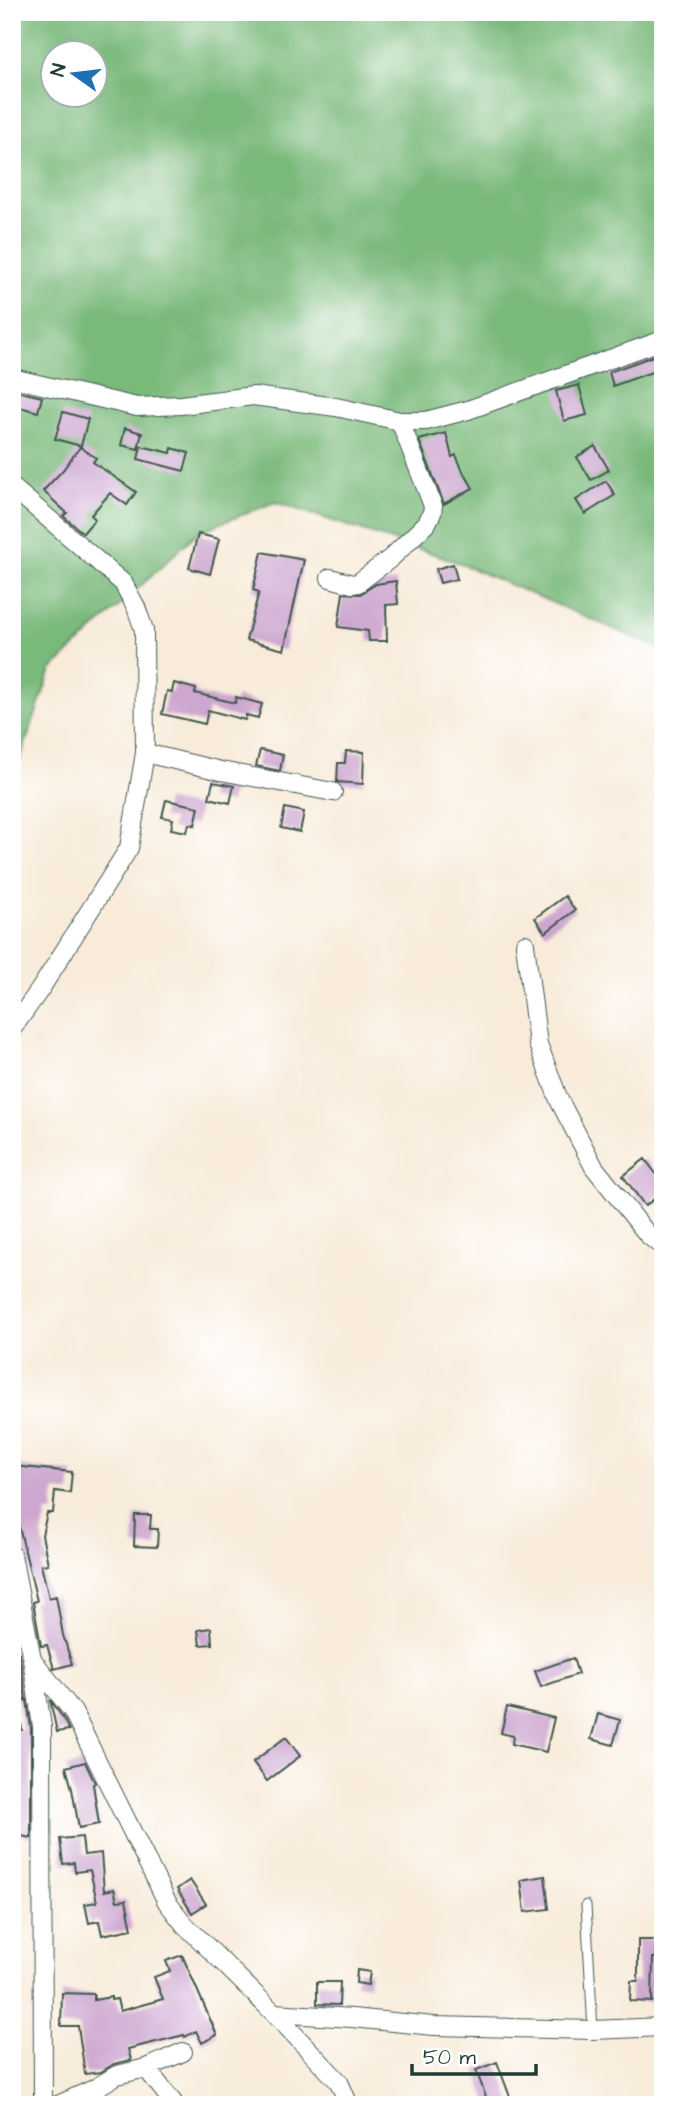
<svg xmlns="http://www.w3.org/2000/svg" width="675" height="2117" font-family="'Architects Daughter',sans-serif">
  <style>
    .forest { fill: #79b97a; stroke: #4c7b57; stroke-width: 2; fill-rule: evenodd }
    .building { fill: #cda7d0 }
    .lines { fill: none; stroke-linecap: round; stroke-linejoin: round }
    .lane-casing { stroke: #40574d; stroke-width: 11 }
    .street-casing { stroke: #40574d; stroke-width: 20 }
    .lane { stroke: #fff; stroke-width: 9 }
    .street { stroke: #fff; stroke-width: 18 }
  </style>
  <rect width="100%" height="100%" fill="#fff"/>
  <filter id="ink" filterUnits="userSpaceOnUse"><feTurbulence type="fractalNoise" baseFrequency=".0143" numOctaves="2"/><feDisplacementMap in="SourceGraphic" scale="14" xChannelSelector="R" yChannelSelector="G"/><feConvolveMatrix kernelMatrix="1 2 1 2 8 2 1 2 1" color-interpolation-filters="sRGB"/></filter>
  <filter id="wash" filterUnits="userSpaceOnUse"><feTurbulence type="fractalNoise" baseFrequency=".00686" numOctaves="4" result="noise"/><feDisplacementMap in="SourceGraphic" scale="28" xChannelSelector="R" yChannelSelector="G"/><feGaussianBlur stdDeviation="1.57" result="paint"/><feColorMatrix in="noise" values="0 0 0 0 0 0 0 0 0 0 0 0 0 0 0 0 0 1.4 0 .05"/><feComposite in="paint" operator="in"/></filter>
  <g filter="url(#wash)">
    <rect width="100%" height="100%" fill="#f8ebd9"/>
    <path class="forest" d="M12 12H663V650L452 560 275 502 198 532 51 670 12 782ZM52 52H94V94H52Z"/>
    <g id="blocks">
      <path class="building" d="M663 354V368L613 386 609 372 656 355V357Z
        M579 385 587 415 564 421 556 391Z
        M12 390 42 397 38 412 12 405Z
        M63 412 88 419 81 446 55 439Z
        M125 428 142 433 138 449 121 445Z
        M446 433 452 457 456 455 465 476H466L473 488 444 504 419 440Z
        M141 446 171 453 172 448 189 453 184 471 138 459Z
        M595 446 609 470 591 480 577 457Z
        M80 447 96 458 93 462 136 492 127 505 110 493 91 515 95 519 83 533 63 516 67 513 43 491 62 471Z
        M606 481 615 495 585 514 576 500Z
        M198 534 219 539 210 574 189 568Z
        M262 552 304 560 284 650 246 640 259 592 253 590Z
        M453 564 457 579 440 583 436 569Z
        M396 581 398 604 386 605 387 641H369L368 631 338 627 343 593 360 594 376 584Z
        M174 683 196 689 195 693 235 703 236 697 262 704 258 718 246 715 245 720 208 710 205 724 162 714 167 691 172 692Z
        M260 750 283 755 280 771 256 766Z
        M346 751 364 752 363 784 337 782 338 763H345Z
        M213 782 234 786 230 803 209 798Z
        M166 800 199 807 195 825 189 824 187 832 171 829 173 819 162 817Z
        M285 808 304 812 300 832 281 828Z
        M565 896 575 910 545 933 535 918Z
        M645 1159 663 1183V1192L645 1206 623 1176Z
        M13 1466 72 1472 70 1493 55 1491 53 1513H47L42 1535 48 1564 41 1565 49 1598 56 1596 63 1635 72 1664 54 1669 47 1645 41 1646 33 1602 37 1601 16 1514 19 1486H14Z
        M135 1515H151L150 1529H158L157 1547 134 1546Z
        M211 1628 212 1644 200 1645 198 1630Z
        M19 1653 26 1699 12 1701V1654Z
        M573 1658 578 1674 541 1687 535 1671Z
        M27 1700 31 1728V1838L12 1834V1815L17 1816 12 1761V1730H22L18 1701Z
        M50 1700 63 1718 69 1730 57 1732Z
        M507 1707 554 1718 546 1752 512 1744 513 1736 501 1733Z
        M598 1714 620 1720 613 1745 591 1739Z
        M286 1737 300 1756 267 1781 253 1762Z
        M85 1762 95 1783 93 1784 99 1824 79 1828 72 1789 66 1767Z
        M82 1837 84 1855 101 1853 104 1891 114 1889 117 1901 126 1900 132 1929 102 1935 99 1921 89 1923 85 1904 97 1902 90 1870 75 1872 74 1863 63 1864 60 1839Z
        M545 1876 549 1909 525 1912 521 1880Z
        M190 1880 206 1904 192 1913 177 1889Z
        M638 1940H656V1958H653L652 2002 630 2001 631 1981H638Z
        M182 1955 217 2035 202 2043 196 2031 185 2037 184 2035 128 2049 131 2060 114 2064 101 2072 85 2074 78 2026H61L62 1993 94 1994V2000L111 1997V2000L117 1999 120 2011 163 1999 154 1977 170 1971 166 1961Z
        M357 1970 370 1972 368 1985 356 1983Z
        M317 1982H340L339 2005 317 2004Z
        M497 2062 513 2105H489L476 2070Z"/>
    </g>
  </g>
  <g filter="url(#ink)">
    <use href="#blocks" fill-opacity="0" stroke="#40574d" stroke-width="2"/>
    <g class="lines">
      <g class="lane-casing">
        <path id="lane" d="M586 1905 593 2030"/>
      </g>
      <g class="street-casing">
        <path id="street" d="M12 378 137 407 181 405 253 396 336 407 400 421H426L468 410 663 340
          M12 487 123 583 136 607 144 630 145 753 129 848 41 988 12 1029
          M330 578 352 584 358 583 391 558 427 523 432 513 433 506 400 421
          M145 753 221 771 333 792
          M525 944 538 1044 559 1100 594 1167 648 1235 663 1247
          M12 1555 32 1659 42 1727 43 2105
          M32 1659 73 1712 167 1902 184 1924 274 2013 339 2082 349 2105
          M274 2013 352 2018 434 2026 593 2030 663 2027
          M146 2068 175 2105
          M58 2105 94 2089 117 2075 146 2068 183 2052"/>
      </g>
      <use href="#lane" class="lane"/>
      <use href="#street" class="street"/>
    </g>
  </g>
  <rect width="675" height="2117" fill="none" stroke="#fff" stroke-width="42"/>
  <g transform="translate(74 74) rotate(284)"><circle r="33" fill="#ffffff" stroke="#a5b1ae" stroke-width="2"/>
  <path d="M0-5L12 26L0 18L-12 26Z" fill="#1f6fb2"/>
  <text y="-10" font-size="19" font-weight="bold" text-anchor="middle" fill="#1f3d34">N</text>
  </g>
  <path d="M412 2064v10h124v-10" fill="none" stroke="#1f3d34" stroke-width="3.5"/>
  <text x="423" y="2064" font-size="21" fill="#1f3d34" stroke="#ffffff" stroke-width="5" paint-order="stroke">50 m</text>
</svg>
